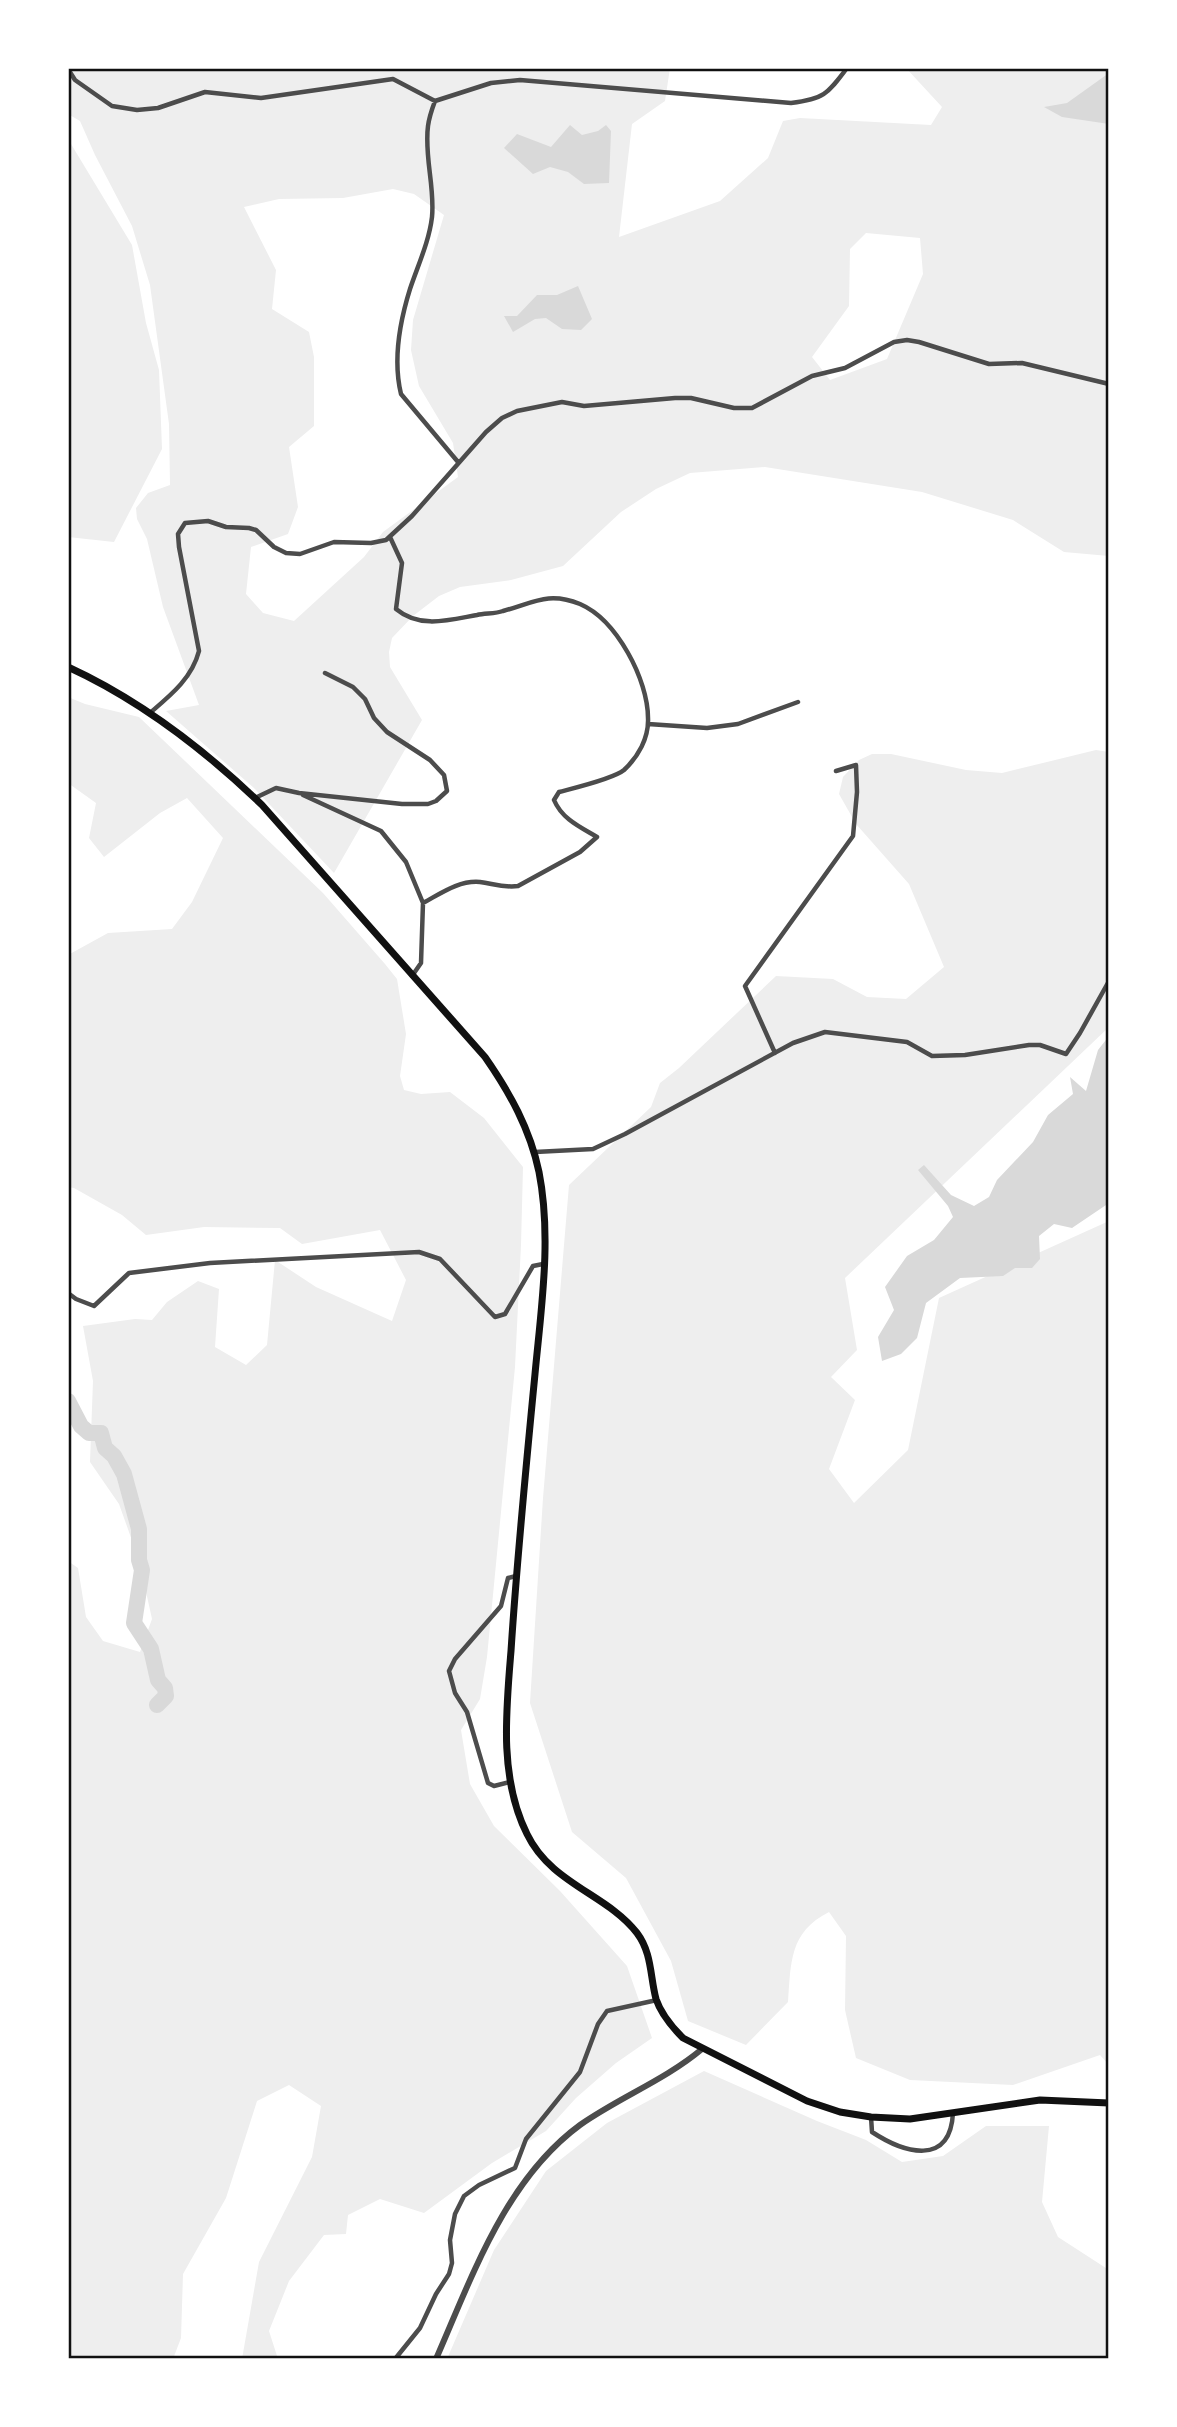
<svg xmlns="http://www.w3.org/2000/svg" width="1177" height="2427" font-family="Arial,sans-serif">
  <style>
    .green { fill: #eee; fill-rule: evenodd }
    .water { fill: #d9d9d9 }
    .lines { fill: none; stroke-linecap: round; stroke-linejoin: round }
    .river { stroke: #d9d9d9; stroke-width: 16 }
    .minor { stroke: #4c4c4c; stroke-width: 4.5 }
    .tertiary { stroke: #4c4c4c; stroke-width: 6 }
    .secondary { stroke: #111; stroke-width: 7 }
    .neatline { fill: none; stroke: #111; stroke-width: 2.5 }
  </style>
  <rect width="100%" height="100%" fill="#fff"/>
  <path class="green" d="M68 68H670L665 101 632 124 619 237 720 201 768 158 783 121 800 118 931 125 942 107 906 68H1109V556L1064 552 1013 520 922 492 765 467 690 473 656 489 621 512 563 566 511 580 460 587 439 596 413 616 392 638 389 652 390 667 422 720 334 873 254 788 166 711 199 705 163 607 147 539 137 519 136 508 148 493 170 485 169 424 150 285 132 226 95 155 80 121 68 114ZM393 189 414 194 444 215 413 320 411 350 419 386 453 443 458 477 383 532 364 557 294 621 263 613 246 594 251 547 288 534 298 507 289 447 314 426V357L309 332 272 309 276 270 244 207 279 199 343 198ZM866 233 920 238 923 274 887 359 830 380 812 357 849 306 850 249Z
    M68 139 132 245 146 323 159 370 162 449 114 542 68 537Z
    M68 697 85 704 139 717 323 893 385 964 397 979 406 1034 400 1076 404 1090 421 1094 450 1092 484 1118 523 1167 521 1245 515 1367 487 1657 480 1699 461 1730 470 1784 494 1826 560 1891 627 1966 652 2038 616 2063 576 2098 546 2131 492 2163 424 2213 380 2199 348 2215 346 2234 324 2235 289 2281 269 2331 278 2359H242L259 2262 312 2157 321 2106 289 2085 257 2101 226 2198 183 2274 181 2338 173 2359H68V1561L78 1568 86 1617 103 1641 140 1652 152 1619 139 1560 119 1504 90 1462 93 1381 83 1326 135 1319 152 1320 167 1302 198 1281 219 1289 215 1347 246 1365 267 1345 275 1260 316 1287 392 1321 406 1280 380 1230 302 1244 280 1228 204 1227 146 1235 122 1215 74 1188 68 1187V955L108 933 172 929 192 902 223 838 187 798 160 813 104 857 89 838 96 803 68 783Z
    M1096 750 1109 752V1027L845 1278 857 1350 831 1377 855 1400 829 1469 854 1503 908 1450 939 1298 1109 1221V2065L1100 2055 1013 2085 910 2080 856 2058 845 2010 846 1936 829 1912C789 1932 791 1963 788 2002L746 2045 688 2021 671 1961 626 1878 572 1832 530 1703 543 1498 569 1185 651 1107 660 1083 679 1068 776 976 833 979 867 997 906 999 944 967 909 884 856 824 839 794 843 777 859 760 872 754H891L966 770 1002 773Z
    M704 2071 817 2121 866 2140 902 2162 943 2156 986 2126H1049L1042 2202 1058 2237 1109 2270V2359H447L494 2250 546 2171 607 2123Z"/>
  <path class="water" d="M1109 73V124L1062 117 1044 107 1067 103Z
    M570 125 582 135 598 131 606 125 611 131 609 183 584 184 568 172 550 167 533 174 504 148 517 134 551 147Z
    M578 286 592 319 581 330 562 329 546 318 535 319 513 332 504 316H517L537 295H557Z
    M1109 1036V1203L1072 1228 1054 1224 1039 1236 1040 1259 1032 1268H1015L1003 1276 960 1278 926 1303 917 1338 901 1354 882 1361 878 1337 894 1310 885 1287 907 1256 934 1240 953 1217 948 1206 918 1170 924 1165 951 1195 974 1206 989 1197 997 1180 1033 1142 1048 1115 1073 1094 1070 1077 1086 1091 1098 1050Z"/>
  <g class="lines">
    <path class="river" d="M68 1401 81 1426 89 1433H101L105 1448 114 1456 124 1474 139 1529V1560L142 1570 134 1623 151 1649 158 1680 165 1688 166 1696 157 1705"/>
    <path class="minor" d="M68 69 75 80 112 106 137 110 158 108 205 92 261 98 393 79 435 101 491 83 520 80 791 103C823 99 827 95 847 68
      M435 101C432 109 429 118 428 126 424 156 435 187 432 217 429 242 418 265 410 289 400 321 393 361 401 394L458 462
      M390 537 402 563 396 609C420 629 449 620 477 615 485 613 495 614 503 611 533 603 548 591 580 604 617 620 648 680 648 718 649 738 638 757 624 770 613 779 574 788 559 792L554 800C562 819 580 827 597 837L580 852 518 886C504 888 494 884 480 882 459 880 440 894 423 903
      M151 712C171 695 192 678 199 651L179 547 178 534 185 523 208 521 226 527 249 528 256 530 274 547 286 553 300 554 334 542 371 543 386 540 412 516 486 432 502 418 517 411 562 402 584 406 675 398H691L734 408H752L812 376 845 368 894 342 907 340 919 342 989 364 1022 363 1109 384
      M648 724 707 728 738 724 798 702
      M303 795 381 831 406 862 423 903 421 963 412 976
      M255 798 276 788 299 793 402 804H428L436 801 447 791 444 775 430 760 387 732 374 718 365 699 353 687 325 673
      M775 1053 745 986 853 836 857 792 856 765 836 771
      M535 1152 593 1149 625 1134 793 1043 825 1032 907 1042 932 1056 965 1055 1029 1045H1040L1066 1054 1080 1033 1109 981
      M68 1293 76 1299 94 1306 129 1273 210 1263 419 1252 440 1259 495 1317 505 1314 533 1266 543 1264
      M510 1782 494 1786 488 1783 467 1712 455 1693 449 1671 455 1659 501 1606 508 1578 516 1576
      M871 2117 872 2132C904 2153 950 2167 953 2113
      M395 2359 420 2328 436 2294 449 2274 452 2263 450 2240 455 2214 464 2196 479 2185 515 2168 526 2139 580 2072 598 2024 607 2011 657 2000"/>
    <path class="tertiary" d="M436 2359C472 2277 505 2180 580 2125 620 2097 665 2080 702 2049"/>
    <path class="secondary" d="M68 667C142 701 204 749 262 805L485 1057C510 1093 530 1129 539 1172 552 1238 541 1309 535 1374 526 1466 517 1558 511 1651 506 1711 499 1778 527 1834 551 1884 607 1894 637 1933 652 1953 650 1976 656 1999 661 2014 672 2027 683 2038L807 2101 840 2112 871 2117 910 2119 1040 2100 1109 2103"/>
  </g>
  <rect width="1177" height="2427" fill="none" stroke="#ffffff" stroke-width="140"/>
  <rect x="70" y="70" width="1037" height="2287" class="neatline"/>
</svg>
